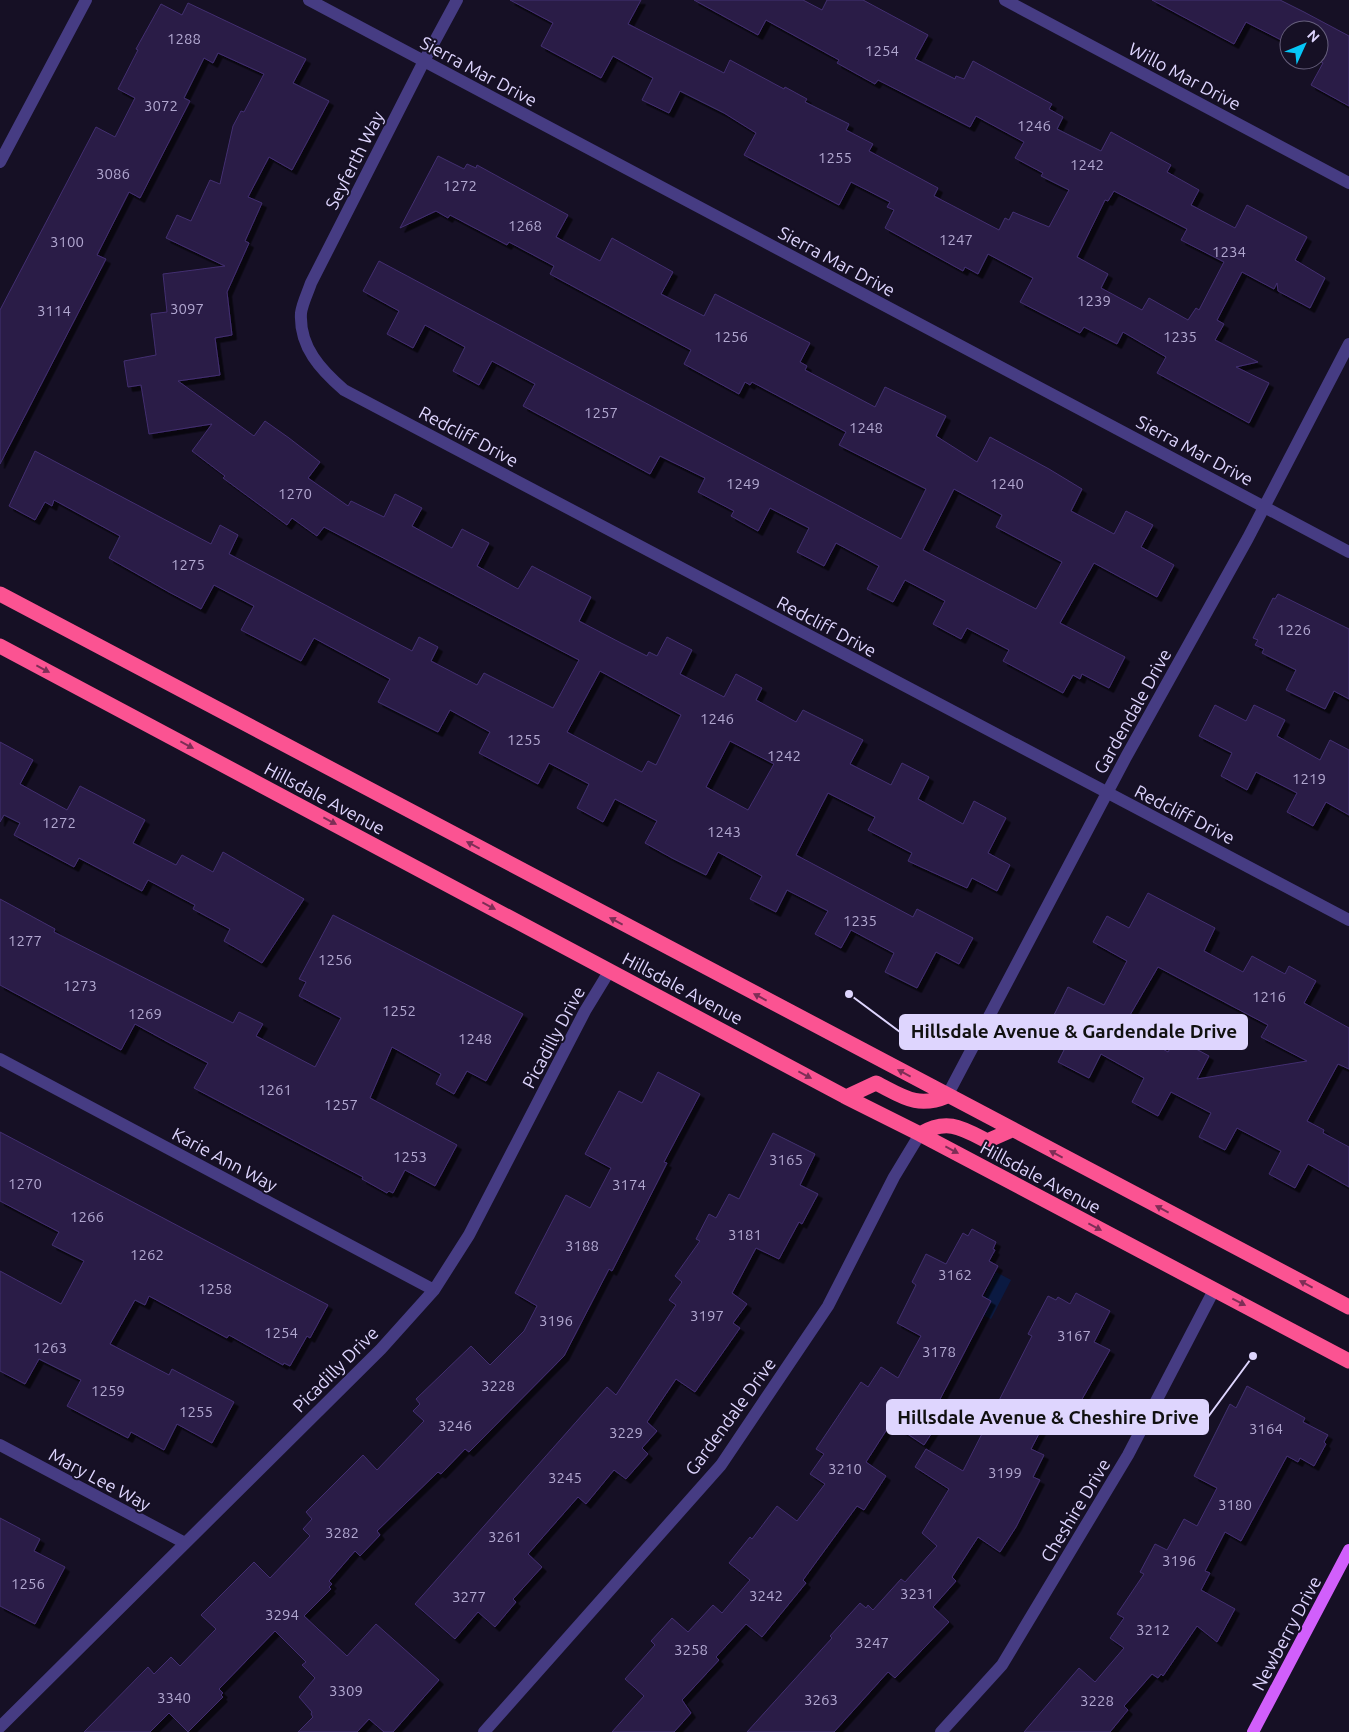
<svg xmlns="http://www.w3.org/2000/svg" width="1349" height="1732" font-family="Ubuntu,sans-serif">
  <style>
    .water { fill: #0b1a42 }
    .building { fill: #291c46; stroke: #432f71; fill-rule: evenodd; filter: url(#shadow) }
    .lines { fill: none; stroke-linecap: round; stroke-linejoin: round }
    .street { stroke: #463c83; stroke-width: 12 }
    .primary { stroke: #d15ffb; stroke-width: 12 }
    .highway { stroke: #fb5392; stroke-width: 15 }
    .oneway { fill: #7d2e56 }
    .labels { text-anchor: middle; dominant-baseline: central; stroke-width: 4; stroke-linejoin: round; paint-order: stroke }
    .number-label { font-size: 15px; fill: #b1a7d0 }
    .street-label { font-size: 18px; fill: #ded5fe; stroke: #161025 }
    .leader { fill: none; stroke: #ded5fe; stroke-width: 2 }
    .callout-dot { fill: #ded5fe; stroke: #161025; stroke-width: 2 }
    .callout { fill: #ded5fe; stroke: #ded5fe; stroke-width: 2 }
    .callout-label { font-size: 19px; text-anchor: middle; font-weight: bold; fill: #111 }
  </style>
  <defs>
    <filter id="shadow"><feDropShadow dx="4.5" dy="4.5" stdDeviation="0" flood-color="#0009"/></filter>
  </defs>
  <rect width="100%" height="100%" fill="#161025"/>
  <path class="water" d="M996 1272 1011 1280 991 1319 977 1312Z"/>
  <path class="building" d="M510 0H641L628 24 724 73 730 60 784 89 785 87 807 99 805 102 849 124 846 130 873 144 869 151 938 188 934 196 999 230 1005 218 1009 220 1013 212 1049 227 1069 190 1041 176 1043 173 1015 158 1024 142 976 116 970 127 878 80 875 84 837 63 839 60 766 20 758 35 694 0H803L822 10 827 0H863L928 35 915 59 955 79 956 76 964 79 973 61 1052 104 1049 109 1063 117 1057 129 1101 151 1111 132 1171 165 1167 172 1199 190 1191 205 1235 228 1247 205 1307 237 1295 260 1325 278 1310 308 1278 291 1277 283 1274 289 1242 272 1217 320 1224 324 1215 340 1258 362 1236 367 1269 383 1249 423 1157 373 1166 357 1123 332 1117 344 1084 327 1080 333 1020 302 1033 278 988 254 978 274 965 267 963 271 885 228 894 210 887 207 890 202 851 182 839 205 744 155 756 133 724 113 680 91 669 113 642 100 653 78 613 56 601 78 541 46 553 23ZM1114 191 1187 229 1181 240 1224 262 1199 310 1196 308 1188 320 1149 298 1142 310 1101 288 1108 274 1077 257 1105 200 1108 201Z
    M1152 0H1280L1304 12 1349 36V106L1311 85 1323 63 1318 60 1319 30H1289V44L1246 22 1234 44Z
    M188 3 306 59 293 83 329 101 292 170 269 157 248 197 262 203 245 241 249 243 227 292 232 335 215 338 220 375 178 381 254 436 265 421 289 438 320 462 308 478 348 506 351 501 384 517 395 494 422 508 412 526 452 548 462 529 489 543 477 566 518 589 532 566 591 597 579 621 621 643 647 656 649 652 657 656 667 637 692 650 680 674 724 697 736 674 762 688 756 700 796 722 803 710 863 740 850 764 891 785 902 763 929 777 918 799 963 824 974 801 1006 818 988 853 1010 865 997 891 972 878 967 888 908 861 912 853 868 830 875 817 828 793 796 855 913 917 917 909 973 938 959 964 936 952 917 988 885 972 894 953 851 930 841 948 815 934 828 911 787 890 776 912 750 899 762 876 718 852 706 875 672 858 645 843 657 821 615 799 603 822 577 808 589 784 549 763 538 784 479 753 490 732 450 710 438 732 378 702 390 679 314 638 301 661 268 644 241 630 254 606 214 585 201 609 169 592 109 558 120 536 54 500 52 506 45 502 35 520 9 506 35 451 211 544 220 525 238 535 229 554 412 651 419 637 438 647 431 661 477 685 484 673 553 708 579 660 324 527 317 536 292 518 287 525 223 478 225 476 192 451 212 424 149 434 141 385 128 387 124 361 156 355 151 314 167 312 163 274 225 266 166 238 177 215 191 221 210 180 220 184 233 126 241 111 244 112 264 74 218 53 213 63 204 58 184 98 190 101 140 198 129 192 97 255 106 259 0 464V310L96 127 115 137 135 98 118 89 138 50 136 49 161 4 182 15ZM600 671 681 715 656 765 648 761 642 772 567 732ZM730 741 774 764 748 810 706 787Z
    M438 156 464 169 467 164 476 168 477 165 568 215 556 237 600 261 612 238 673 272 661 294 704 316 715 294 810 343 800 362 807 366 805 370 875 407 885 387 946 416 936 436 977 462 990 437 1049 469 1082 489 1071 511 1114 534 1126 511 1153 525 1141 547 1174 565 1157 597 1094 563 1060 623 1125 657 1109 688 1082 674 1080 679 1073 675 1063 693 1003 661 1009 650 967 628 961 639 933 624 945 601 905 580 893 602 867 589 879 566 836 543 824 566 797 552 809 528 770 508 758 531 731 516 734 511 698 492 705 478 660 456 650 474 523 406 535 384 492 361 479 385 453 371 465 347 425 325 413 348 387 334 399 311 363 291 379 261 901 539 926 489 839 445 846 432 752 382 750 385 745 382 739 394 684 364 691 350 550 274 554 266 509 242 507 245 450 215 448 218 436 211 400 228ZM954 489 1002 515 996 527 1062 562 1036 609 923 550Z
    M1278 594 1349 629V699L1334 691 1325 709 1286 690 1296 670 1262 653 1264 649 1255 645 1258 640 1253 638 1273 598 1275 599Z
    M1215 705 1246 721 1254 705 1285 720 1277 736 1320 760 1330 740 1349 750V815L1326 802 1313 826 1287 812 1297 793 1256 772 1247 790 1221 776 1232 753 1199 736Z
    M0 742 33 760 20 784 67 810 80 786 145 820 133 843 176 865 182 855 213 872 223 852 304 899 262 963 224 941 230 929 193 909 195 905 148 880 142 891 79 858 74 867 14 835 20 823 4 815 0 822Z
    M1148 893 1215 928 1204 951 1243 972 1252 956 1285 974 1289 966 1316 981 1304 1003 1349 1028V1069L1338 1064 1307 1121 1324 1130 1323 1133 1349 1147V1187L1308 1164 1295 1188 1269 1174 1281 1151 1237 1128 1225 1150 1199 1137 1211 1113 1171 1092 1158 1116 1132 1102 1144 1078 1101 1054 1089 1078 1058 1062 1076 1026 1054 1015 1068 987 1104 1005 1127 961 1093 942 1107 916 1129 928ZM1158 967 1268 1025 1261 1037 1307 1061 1197 1079 1209 1056 1176 1038 1168 1052 1123 1027Z
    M0 899 55 929 54 932 233 1023 239 1012 263 1024 256 1036 315 1067 341 1018 299 996 306 982 299 979 333 915 523 1014 486 1081 467 1071 454 1094 436 1084 441 1074 392 1047 370 1098 457 1145 435 1186 405 1170 393 1193 389 1191 387 1193 362 1179 363 1177 194 1088 208 1063 168 1042 135 1024 121 1050 0 985Z
    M658 1072 700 1094 664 1162 667 1163 633 1230 612 1271 609 1269 564 1356 469 1452 465 1449 441 1474 438 1472 377 1531 380 1535 360 1556 355 1551 329 1581 332 1584 329 1587 331 1589 304 1616 347 1656 376 1624 439 1680 393 1732H384L369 1719 357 1732H298L313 1717 311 1714 312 1712 299 1697 315 1678 302 1665 306 1662 275 1631 219 1689 223 1693 221 1695 223 1697 188 1732 169 1713 150 1732H84L148 1667 154 1674 171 1657 180 1666 216 1629 201 1615 254 1562 270 1578 310 1536 303 1529 312 1519 306 1512 363 1455 377 1470 424 1421 413 1411 420 1404 416 1399 471 1346 490 1365 524 1331 537 1306 515 1293 566 1195 590 1208 611 1168 585 1154 619 1091 642 1103Z
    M0 1132 328 1305 310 1338 307 1336 290 1366 284 1363 283 1365 229 1335 227 1338 149 1296 145 1305 135 1300 110 1344 169 1375 172 1369 234 1402 212 1443 177 1424 164 1450 131 1432 128 1438 67 1406 81 1380 39 1359 25 1384 0 1371V1271L61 1304 84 1261 52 1245 59 1232 0 1201Z
    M773 1133 815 1154 800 1185 818 1194 802 1224 799 1222 779 1259 756 1248 732 1293 747 1304 733 1323 740 1328 695 1392 676 1379 647 1422 657 1431 642 1448 648 1454 626 1479 614 1470 586 1504 578 1497 528 1554 542 1567 513 1599 516 1602 495 1627 478 1612 455 1639 415 1604 607 1387 616 1395 676 1305 669 1300 682 1282 675 1276 700 1241 696 1239 709 1214 716 1218 729 1194 739 1199Z
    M972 1229 996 1242 993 1249 995 1250 989 1261 998 1266 982 1296 991 1301 937 1405 946 1411 924 1445 891 1423 866 1462 886 1476 864 1510 857 1506 803 1580 806 1583 762 1637 746 1624 716 1657 719 1660 682 1700 691 1713 674 1732H612L644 1696 625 1679 655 1645 651 1641 672 1618 688 1632 713 1605 722 1613 750 1580 729 1563 750 1537 752 1539 777 1506 797 1521 825 1484 810 1474 824 1454 816 1449 861 1382 868 1387 881 1367 898 1378 921 1336 897 1323 916 1285 912 1282 926 1254 946 1264 963 1233 968 1236Z
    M1076 1293 1110 1311 1094 1342 1110 1350 1073 1415 1054 1405 1031 1449 1044 1455 1033 1477 1040 1480 1016 1527 1000 1552 978 1537 952 1577 956 1581 933 1607 949 1622 895 1678 888 1672 834 1732H747L832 1638 830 1636 860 1603 866 1608 868 1605 873 1610 901 1579 905 1582 937 1546 922 1533 949 1489 915 1467 926 1449 963 1471 1032 1336 1028 1334 1048 1296 1056 1300 1058 1297 1070 1304Z
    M1247 1386 1305 1418 1303 1422 1328 1435 1324 1442 1326 1444 1314 1466 1300 1458 1298 1462 1287 1456 1241 1541 1225 1532 1205 1571 1210 1573 1201 1590 1235 1609 1217 1642 1197 1626 1163 1676 1161 1674 1158 1678 1152 1674 1124 1706 1128 1710 1110 1732H1024L1079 1668 1095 1682 1124 1648 1110 1638 1124 1618 1117 1614 1144 1574 1140 1572 1155 1544 1167 1550 1184 1519 1197 1526 1217 1488 1194 1476 1230 1404 1236 1408Z
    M0 1518 40 1539 34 1551 65 1567 35 1624 0 1606Z"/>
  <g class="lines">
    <path class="street" d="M309 0 1349 552
      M457 0 424 61 311 283C308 292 302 304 301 313 299 347 321 370 344 390L1349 920
      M1005 0 1349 183
      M0 162 86 0
      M0 1059 434 1290
      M947 1096 1126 757 1248 538 1349 344
      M0 1445 185 1543
      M0 1727 381 1349 434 1290 469 1235 585 1011 610 970
      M484 1732 721 1465 828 1306 894 1177 920 1134
      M941 1732 1002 1665 1128 1455 1214 1290"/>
    <path class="primary" d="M1253 1732 1349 1550"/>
    <path class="highway" d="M0 594 1349 1307
      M0 646 846 1097 920 1134 1349 1361
      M846 1097 876 1083C902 1096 917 1109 947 1096
      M920 1134C947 1118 962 1128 987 1141L1012 1130"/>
  </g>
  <defs><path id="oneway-solid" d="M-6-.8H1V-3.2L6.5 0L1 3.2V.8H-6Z" transform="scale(1.25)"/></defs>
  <g class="oneway">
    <use href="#oneway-solid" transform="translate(43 669) rotate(28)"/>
    <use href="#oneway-solid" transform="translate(187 745) rotate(28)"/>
    <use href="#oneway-solid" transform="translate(330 821) rotate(28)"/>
    <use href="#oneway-solid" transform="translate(473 845) rotate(-152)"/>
    <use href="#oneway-solid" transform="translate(489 906) rotate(28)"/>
    <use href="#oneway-solid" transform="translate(616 921) rotate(-152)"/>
    <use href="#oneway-solid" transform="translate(760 997) rotate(-152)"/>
    <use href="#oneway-solid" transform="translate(904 1073) rotate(-152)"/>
    <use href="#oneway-solid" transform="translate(805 1075) rotate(28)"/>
    <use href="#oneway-solid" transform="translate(952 1150) rotate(28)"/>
    <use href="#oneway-solid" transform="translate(1056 1154) rotate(-152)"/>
    <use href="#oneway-solid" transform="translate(1162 1209) rotate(-152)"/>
    <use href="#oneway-solid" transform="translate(1095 1227) rotate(28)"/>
    <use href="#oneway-solid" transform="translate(1306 1284) rotate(-152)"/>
    <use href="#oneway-solid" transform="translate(1239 1302) rotate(27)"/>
  </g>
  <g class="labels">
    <g class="number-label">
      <text x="184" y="38">1288</text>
      <text x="882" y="50">1254</text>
      <text x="161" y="105">3072</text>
      <text x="1034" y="125">1246</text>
      <text x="835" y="157">1255</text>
      <text x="1087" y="164">1242</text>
      <text x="113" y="173">3086</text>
      <text x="460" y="185">1272</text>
      <text x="525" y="225">1268</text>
      <text x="956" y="239">1247</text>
      <text x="67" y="241">3100</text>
      <text x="1229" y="251">1234</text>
      <text x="1094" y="300">1239</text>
      <text x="187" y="308">3097</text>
      <text x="54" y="310">3114</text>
      <text x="731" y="336">1256</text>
      <text x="1180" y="336">1235</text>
      <text x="601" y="412">1257</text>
      <text x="866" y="427">1248</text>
      <text x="743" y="483">1249</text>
      <text x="1007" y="483">1240</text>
      <text x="295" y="493">1270</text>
      <text x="188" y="564">1275</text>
      <text x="1294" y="629">1226</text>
      <text x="717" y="718">1246</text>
      <text x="524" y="739">1255</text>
      <text x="784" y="755">1242</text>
      <text x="1309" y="778">1219</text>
      <text x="59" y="822">1272</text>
      <text x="724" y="831">1243</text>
      <text x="860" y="920">1235</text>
      <text x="25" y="940">1277</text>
      <text x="335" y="959">1256</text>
      <text x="80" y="985">1273</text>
      <text x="1269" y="996">1216</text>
      <text x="399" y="1010">1252</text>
      <text x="145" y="1013">1269</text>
      <text x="475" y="1038">1248</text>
      <text x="275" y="1089">1261</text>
      <text x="341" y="1104">1257</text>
      <text x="410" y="1156">1253</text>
      <text x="786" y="1159">3165</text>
      <text x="25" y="1183">1270</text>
      <text x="629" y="1184">3174</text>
      <text x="87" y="1216">1266</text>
      <text x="745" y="1234">3181</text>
      <text x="582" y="1245">3188</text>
      <text x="147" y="1254">1262</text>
      <text x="955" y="1274">3162</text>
      <text x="215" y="1288">1258</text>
      <text x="707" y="1315">3197</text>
      <text x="556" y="1320">3196</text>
      <text x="281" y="1332">1254</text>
      <text x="1074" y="1335">3167</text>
      <text x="50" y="1347">1263</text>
      <text x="939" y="1351">3178</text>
      <text x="498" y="1385">3228</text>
      <text x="108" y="1390">1259</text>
      <text x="196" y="1411">1255</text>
      <text x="455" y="1425">3246</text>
      <text x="1266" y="1428">3164</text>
      <text x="626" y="1432">3229</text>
      <text x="845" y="1468">3210</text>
      <text x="1005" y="1472">3199</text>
      <text x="565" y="1477">3245</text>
      <text x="1235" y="1504">3180</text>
      <text x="342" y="1532">3282</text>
      <text x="505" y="1536">3261</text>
      <text x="1179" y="1560">3196</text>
      <text x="28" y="1583">1256</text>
      <text x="917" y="1593">3231</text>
      <text x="766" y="1595">3242</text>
      <text x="469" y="1596">3277</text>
      <text x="282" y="1614">3294</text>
      <text x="1153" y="1629">3212</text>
      <text x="872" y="1642">3247</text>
      <text x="691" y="1649">3258</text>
      <text x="346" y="1690">3309</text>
      <text x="174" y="1697">3340</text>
      <text x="821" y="1699">3263</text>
      <text x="1097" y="1700">3228</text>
    </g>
    <g class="street-label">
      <text transform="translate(479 71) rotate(28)">Sierra Mar Drive</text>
      <text transform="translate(1185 76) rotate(28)">Willo Mar Drive</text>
      <text transform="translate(354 160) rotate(-63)">Seyferth Way</text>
      <text transform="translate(837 261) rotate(28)">Sierra Mar Drive</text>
      <text transform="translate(469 436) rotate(28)">Redcliff Drive</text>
      <text transform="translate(1195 450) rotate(28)">Sierra Mar Drive</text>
      <text transform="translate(827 626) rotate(28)">Redcliff Drive</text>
      <text transform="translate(1132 711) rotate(-61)">Gardendale Drive</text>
      <text transform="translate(325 798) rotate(28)">Hillsdale Avenue</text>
      <text transform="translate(1185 814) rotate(27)">Redcliff Drive</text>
      <text transform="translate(683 988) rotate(28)">Hillsdale Avenue</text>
      <text transform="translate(553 1037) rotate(-62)">Picadilly Drive</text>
      <text transform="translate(225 1159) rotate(28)">Karie Ann Way</text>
      <text transform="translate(1041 1177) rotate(28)">Hillsdale Avenue</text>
      <text transform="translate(335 1369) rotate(-45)">Picadilly Drive</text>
      <text transform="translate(730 1416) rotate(-54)">Gardendale Drive</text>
      <text transform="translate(100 1479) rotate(28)">Mary Lee Way</text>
      <text transform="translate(1075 1510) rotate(-59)">Cheshire Drive</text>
      <text transform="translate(1286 1633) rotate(-62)">Newberry Drive</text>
    </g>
  </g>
  <path class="leader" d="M849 994L900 1032M1253 1356L1208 1417"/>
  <g class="callout-dot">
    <circle cx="849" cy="994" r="5"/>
    <circle cx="1253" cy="1356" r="5"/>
  </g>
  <g class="callout">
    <rect x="900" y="1015" width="347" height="34" rx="5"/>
    <rect x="887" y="1400" width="321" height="34" rx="5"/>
  </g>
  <g class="callout-label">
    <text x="1074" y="1038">Hillsdale Avenue &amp; Gardendale Drive</text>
    <text x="1048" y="1424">Hillsdale Avenue &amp; Cheshire Drive</text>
  </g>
  <g transform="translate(1304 45) rotate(46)"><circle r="24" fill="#161025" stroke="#665f7c"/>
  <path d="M0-4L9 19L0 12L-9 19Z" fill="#06c7f8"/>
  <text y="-8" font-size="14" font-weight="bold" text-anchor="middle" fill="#ded5fe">N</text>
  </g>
</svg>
